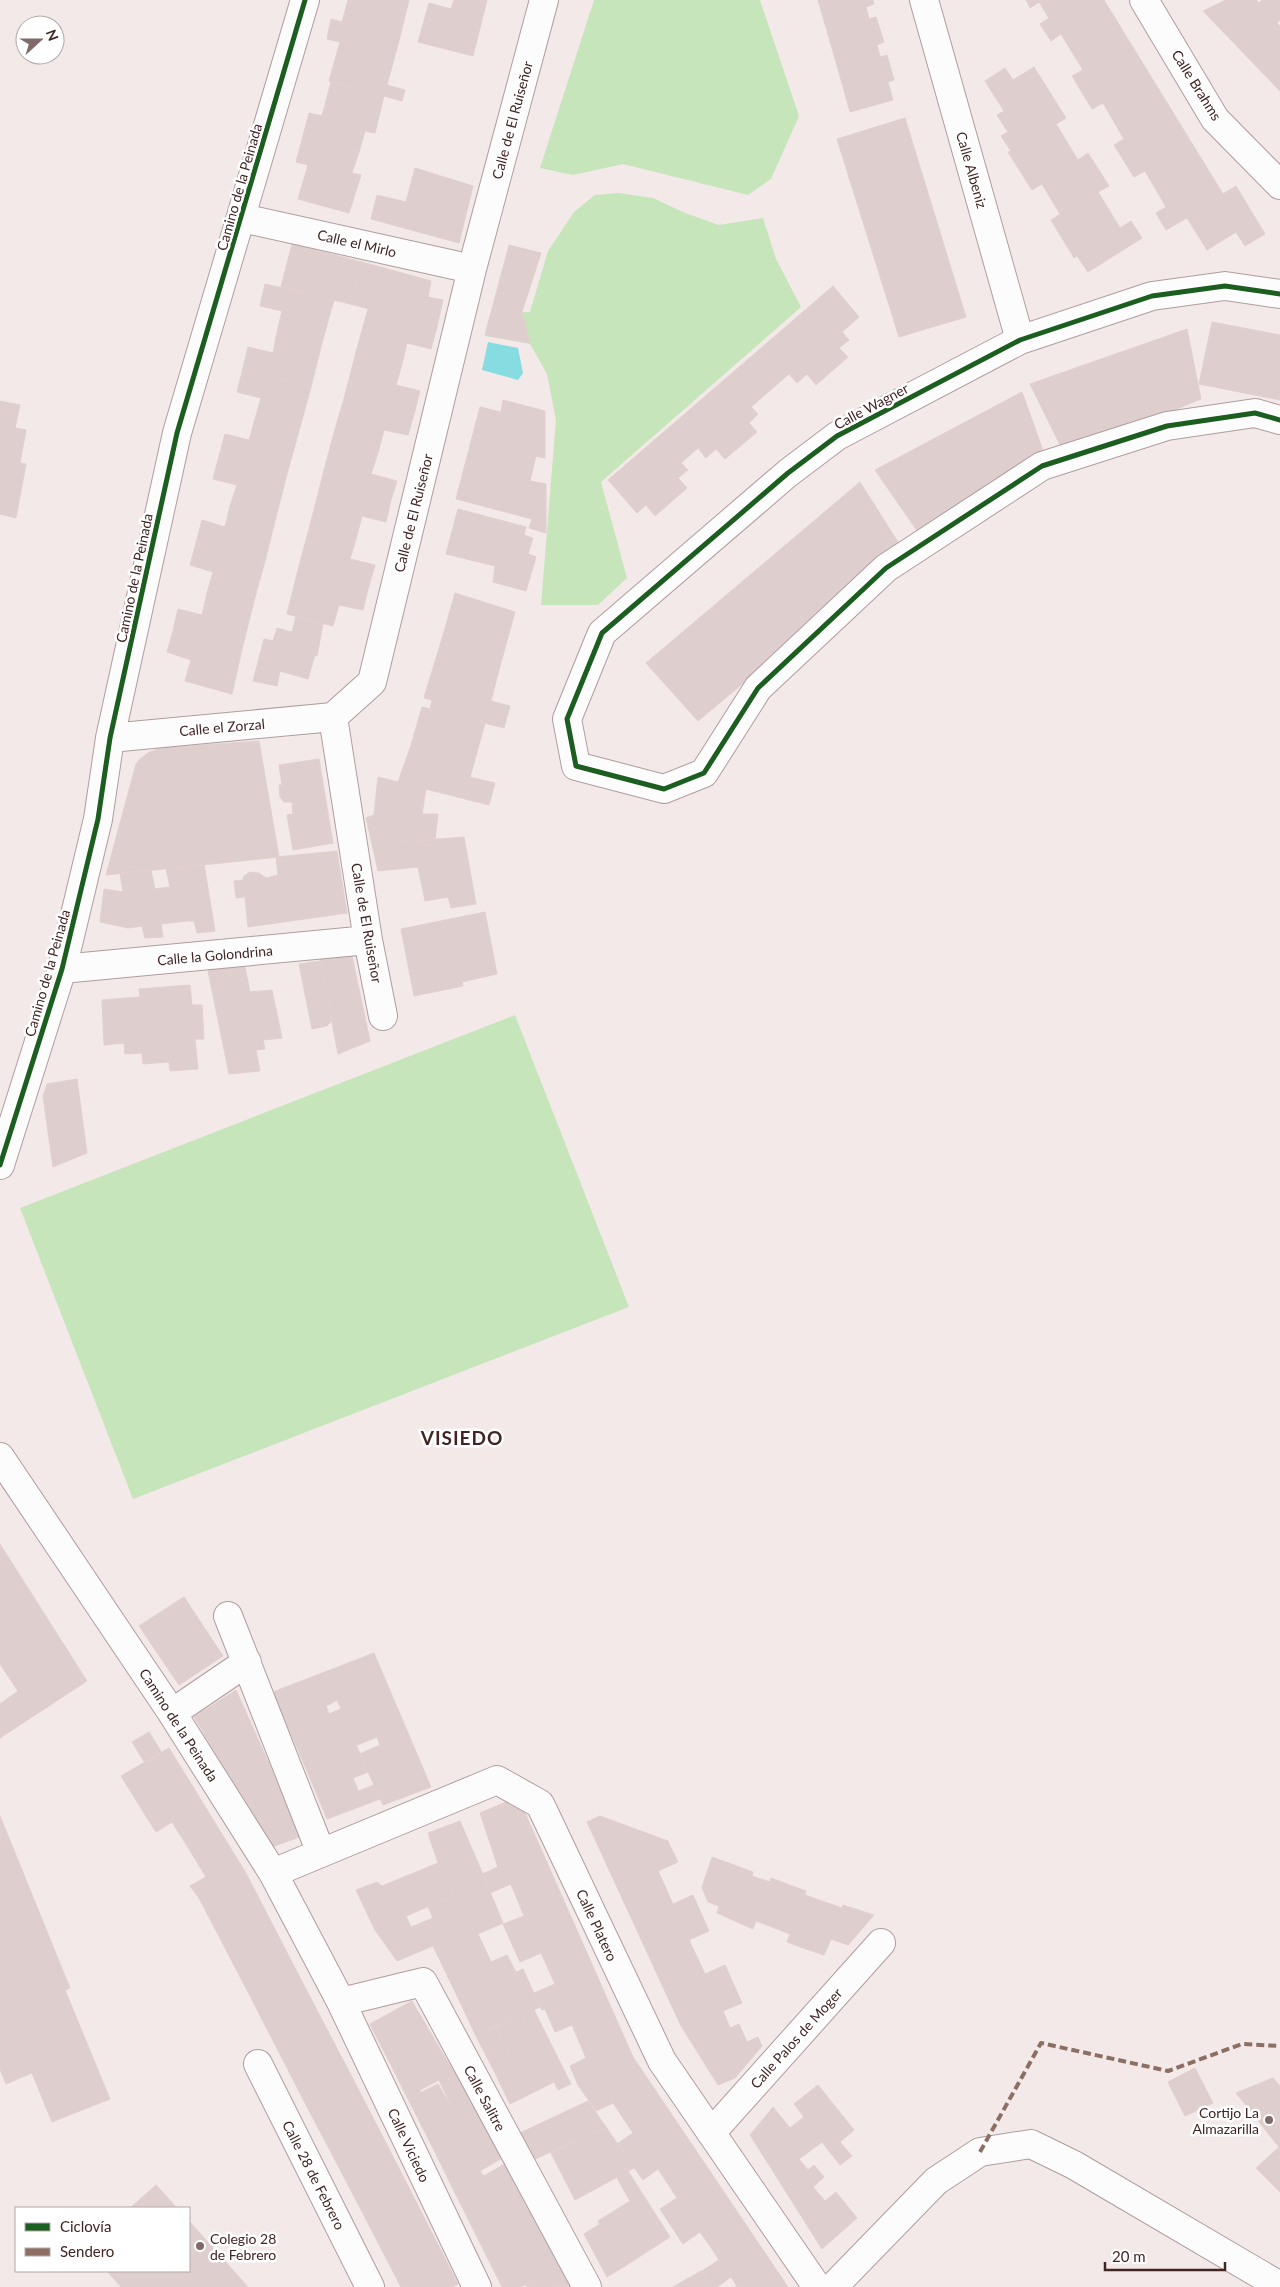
<svg xmlns="http://www.w3.org/2000/svg" width="1280" height="2287" font-family="Lato,sans-serif">
  <style>
    .green { fill: #c7e5bb }
    .water { fill: #86dce1 }
    .building { fill: #decfce; stroke: #e2cfce; fill-rule: evenodd }
    .lines { fill: none; stroke-linecap: round; stroke-linejoin: round }
    .minor-casing { stroke: #b09d9e; stroke-width: 30 }
    .minor { stroke: #fdfcfc; stroke-width: 28 }
    .quiet { stroke: #8d6e63; stroke-width: 4; stroke-dasharray: 8 4; stroke-linecap: butt }
    .cycleway-casing { stroke: #fff; stroke-width: 8 }
    .cycleway { stroke: #1b5e20; stroke-width: 5 }
    .poi-dot { fill: #816969; stroke: #fff; stroke-width: 2 }
    .labels { text-anchor: middle; dominant-baseline: central; stroke-width: 5; stroke-linejoin: round; paint-order: stroke }
    .street-label { font-size: 14px; fill: #432424; stroke: #fff }
    .poi-label { font-size: 14px; fill: #432424; stroke: #fff; text-anchor: end }
    .district-label { font-size: 19px; font-weight: bold; letter-spacing: 1px; fill: #432424; stroke: #fff }
  </style>
  <rect width="100%" height="100%" fill="#f3e9e9"/>
  <path class="green" d="M594 0H760L799 116 771 179 748 195 623 164 573 175 540 168Z
    M619 193 653 198 685 213 719 225 763 218 776 259 801 307 601 482 627 578 598 605H541L556 420 547 374 530 344 485 336 490 314 530 312 548 251 574 212 595 195Z
    M515 1015 629 1307 133 1499 20 1208Z"/>
  <path class="water" d="M488 342 518 348 523 373 518 380 482 370Z"/>
  <path class="building" d="M348 0H409L400 37 342 22Z
    M454 0H487L473 56 418 42 429 3 451 9Z
    M818 0H873L874 4 866 7 869 19 827 31Z
    M1026 0H1104L1223 194 1236 186 1265 234 1245 246 1236 232 1207 250 1187 218 1166 230 1156 213 1166 207 1145 171 1134 177 1114 145 1124 139 1103 103 1092 109 1072 76 1083 70 1061 34 1051 41 1040 24 1049 18 1039 2 1030 8Z
    M1226 0H1256L1259 3 1262 0H1280V20L1277 23 1280 26V91L1203 11Z
    M876 17 884 42 877 45 880 57 838 69 827 31Z
    M331 19 400 37 387 85 405 90 402 101 329 81 340 42 327 39Z
    M887 55 894 80 888 82 893 100 850 112 838 69Z
    M1034 67 1066 118 1056 124 1078 160 1088 153 1109 186 1098 192 1120 228 1131 221 1142 238 1088 272 1077 256 1074 258 1051 220 1060 214 1042 184 1032 190 1008 152 1011 151 1001 136 1008 132 997 115 1004 111 985 81 1005 68 1013 80Z
    M331 82 384 96 375 133 365 131 359 152 303 136 309 113 322 116Z
    M905 118 966 317 899 337 837 139Z
    M303 136 359 152 352 173 361 175 349 213 298 199 308 165 296 162Z
    M415 168 473 186 459 243 371 219 377 195 406 202Z
    M292 244 362 262 350 304 281 287Z
    M509 245 541 253 522 312 530 343 485 335Z
    M362 262 431 281 428 297 443 300 437 327 350 304Z
    M265 284 334 300 322 343 277 332 282 311 260 306Z
    M833 286 859 317 842 332 849 340 839 348 848 357 816 385 807 374 797 383 789 374 751 407 758 414 749 423 757 432 725 459 716 449 706 458 698 448 681 463 688 470 678 478 687 488 655 516 646 505 637 513 608 480Z
    M368 309 437 327 431 349 407 343 402 364 356 352Z
    M1212 322 1280 335V400L1199 384Z
    M1187 329 1201 399 1065 455 1030 384Z
    M277 332 322 343 311 387 243 368 248 347 273 353Z
    M356 352 402 364 396 385 420 391 414 414 345 395Z
    M243 368 311 387 299 431 255 419 261 398 237 392Z
    M1022 392 1046 459 920 535 875 470Z
    M345 395 414 414 408 435 384 430 378 453 332 440Z
    M503 400 545 411V458L536 456 530 481 546 484V533L529 528 532 519 456 499 480 407 501 412Z
    M0 401 20 405 15 428 26 430 20 463 26 464 16 518 0 514Z
    M255 419 299 431 287 474 219 456 225 434 249 440Z
    M332 440 378 453 371 474 397 481 391 500 321 482Z
    M219 456 287 474 276 517 230 506 237 485 213 479Z
    M321 482 391 500 386 522 362 516 356 539 310 525Z
    M860 482 903 550 698 721 646 663Z
    M230 506 276 517 265 561 196 543 202 520 225 527Z
    M458 509 526 527 524 535 533 538 528 554 536 557 526 591 493 582 495 566 446 554Z
    M310 525 356 539 350 559 375 565 368 589 298 570Z
    M196 543 265 561 253 605 207 593 213 572 190 565Z
    M298 570 368 589 363 610 339 605 333 626 287 614Z
    M207 593 253 605 242 649 173 631 178 609 202 615Z
    M455 593 515 612 505 648 444 632Z
    M296 617 323 624 317 656 315 655 308 679 280 671 277 686 253 681 264 639 273 641 277 628 292 632Z
    M173 631 242 649 232 694 185 681 191 660 167 652Z
    M444 632 505 648 495 685 433 668Z
    M433 668 495 685 491 701 510 706 504 728 430 709 432 700 424 698Z
    M422 707 485 723 474 763 411 745Z
    M259 741 279 857 106 875 136 764 139 760 148 753 160 748Z
    M411 745 474 763 470 777 495 783 489 805 398 782Z
    M319 759 333 843 293 850 287 815 293 814 292 802H284L280 797 279 785H282L279 765Z
    M378 777 426 789 422 814H438L435 840 372 844 366 818 374 815Z
    M464 837 476 904 451 908 448 897 425 901 418 867 378 871 372 844Z
    M337 851 347 913 248 927 245 897 236 898 234 881 243 880 244 876 250 872 259 873 266 878 278 875 276 857Z
    M204 864 215 931 197 933 194 921H187L161 924 163 937 145 938 142 926 128 928 100 922 104 889 123 892 120 873 151 870 155 889 170 887 166 869Z
    M485 912 497 974 462 982 463 986 414 996 401 929Z
    M352 956 370 1041 338 1054 320 959Z
    M320 961 332 1020 327 1026 312 1029 299 964Z
    M244 962 250 992 272 990 282 1038 263 1040 265 1049 256 1050 260 1071 229 1074 207 966Z
    M190 985 192 1005H202L204 1039H195L198 1069 170 1071 169 1062 143 1064 142 1053 125 1054 124 1043 104 1045 102 1000 140 997 139 989Z
    M77 1079 87 1153 53 1167 43 1096 47 1084Z
    M0 1544 87 1681 0 1738V1704L18 1691 0 1664Z
    M184 1597 223 1656 179 1685 139 1626Z
    M374 1653 431 1787 383 1805 360 1754 380 1745 377 1737 357 1745 350 1730 298 1750 273 1692ZM337 1700 341 1709 329 1714 326 1706Z
    M236 1690 267 1759 229 1776 194 1717Z
    M350 1730 368 1772 353 1778 344 1756 307 1771 298 1750Z
    M149 1732 162 1753 145 1763 132 1742Z
    M169 1748 195 1790 147 1818 121 1776Z
    M344 1756 364 1805 327 1819 307 1771Z
    M267 1759 302 1836 272 1847 229 1776Z
    M374 1785 380 1799 364 1805 359 1791Z
    M195 1790 220 1831 189 1849 172 1822 156 1832 147 1818Z
    M518 1797 633 2057 788 2287H735L737 2286 731 2277 717 2287H712L702 2271 719 2260 710 2246 700 2232 683 2244 660 2209 677 2198 658 2169 643 2180 630 2162 618 2143 633 2133 613 2103 596 2111 578 2085 570 2066 586 2058 572 2025 555 2032 545 2009 542 2010 534 1993 555 1984 541 1953 520 1962 503 1924 524 1916 511 1884 490 1893 482 1874 498 1867 480 1813Z
    M0 1816 70 1988 65 1990 110 2099 52 2122 32 2073 6 2084 0 2069Z
    M600 1816 668 1841 669 1844 678 1862 658 1871 673 1904 693 1895 709 1931 689 1940 705 1974 725 1965 742 2003 723 2011 730 2028 739 2024 747 2042 758 2037 762 2046 735 2078 718 2085 681 2026 587 1822Z
    M460 1821 479 1865 448 1877 454 1895 375 1930 356 1890 377 1882 382 1886 438 1863 428 1833Z
    M220 1831 246 1873 199 1898 190 1886 206 1877 189 1849Z
    M712 1857 753 1872 752 1876 770 1882 771 1878 806 1891 805 1895 842 1908 843 1905 874 1915 848 1945 831 1939 824 1955 806 1949 787 1942 790 1934 756 1921 753 1929 717 1913 719 1906 708 1902 702 1887Z
    M479 1865 503 1923 436 1952 433 1946 397 1961 375 1930 406 1916 411 1927 433 1918 428 1907 454 1895 448 1877Z
    M246 1873 297 1972 250 1996 199 1898Z
    M478 1934 491 1962 507 1955 516 1972 458 1998 436 1952Z
    M523 1969 540 2007 476 2036 458 1998Z
    M297 1972 352 2077 304 2101 250 1996Z
    M412 2001 446 2059 400 2083 370 2024Z
    M534 2010 571 2084 558 2090 522 2015Z
    M522 2015 554 2082 510 2104 495 2073 513 2065 496 2026Z
    M496 2026 513 2065 495 2073 476 2036Z
    M446 2059 473 2102 454 2112 439 2080 420 2090 421 2093 408 2099 400 2083Z
    M1195 2068 1213 2103 1185 2116 1168 2082Z
    M352 2077 405 2180 357 2202 304 2101Z
    M1273 2078 1280 2086V2192L1256 2168 1279 2147 1236 2093Z
    M438 2084 454 2112 473 2102 484 2121 433 2148 408 2099Z
    M818 2085 854 2130 840 2142 852 2156 840 2165 822 2142 799 2159 808 2170 814 2165 824 2177 813 2187 825 2201 836 2192 857 2218 822 2249 750 2135 773 2107 790 2128 804 2117 794 2104Z
    M588 2101 606 2127 533 2160 520 2133Z
    M484 2121 504 2157 480 2171 484 2176 472 2183 469 2176 451 2185 433 2148Z
    M606 2127 634 2168 575 2200 551 2153Z
    M508 2162 545 2231 508 2250 472 2183Z
    M628 2171 670 2237 625 2266 598 2221 630 2201 617 2178Z
    M469 2176 508 2250 545 2231 574 2286 551 2287 545 2276 520 2287H502L451 2185Z
    M405 2180 458 2284 452 2287H401L357 2202Z
    M156 2185 177 2208H130Z
    M189 2221 248 2287H121L107 2271H189Z
    M600 2224 625 2266 607 2277 584 2234Z
    M701 2271 712 2287H673Z
    M545 2276 551 2287H527L526 2284Z"/>
  <g class="lines">
    <g class="minor-casing">
      <path id="minor" d="M924 0 1020 340
        M1144 0 1215 119 1280 185
        M242 218 472 269
        M1280 294 1225 286 1152 296 1020 340 837 436 788 473 602 633 567 719 576 766 664 789 704 773 758 688 886 568 1042 466 1167 426 1255 413 1280 420
        M333 717 372 682 472 269 544 0
        M333 717 368 940 383 1016
        M110 738 333 717
        M62 969 368 940
        M0 1165 62 969 98 819 110 738 177 433 305 0
        M0 1457 172 1713 273 1873 341 2002 477 2287
        M228 1616 321 1853
        M172 1713 247 1662
        M273 1873 497 1780 540 1804 662 2061 817 2287
        M341 2002 423 1982 587 2287
        M258 2064 370 2287
        M711 2133 881 1943
        M833 2287 936 2181 980 2152 1031 2144 1074 2165 1280 2286"/>
    </g>
    <use href="#minor" class="minor"/>
    <path class="quiet" d="M980 2152 1041 2043 1168 2071 1242 2044 1280 2046"/>
    <g class="cycleway-casing">
      <path id="cycleway" d="M1280 294 1225 286 1152 296 1020 340 837 436 788 473 602 633 567 719 576 766 664 789 704 773 758 688 886 568 1042 466 1167 426 1255 413 1280 420
        M0 1165 62 969 98 819 110 738 177 433 305 0"/>
    </g>
    <use href="#cycleway" class="cycleway"/>
  </g>
  <g class="poi-dot">
    <circle cx="1269" cy="2120" r="5"/>
    <circle cx="200" cy="2246" r="5"/>
  </g>
  <g class="labels">
    <g class="street-label">
      <text transform="translate(1197 85) rotate(58)">Calle Brahms</text>
      <text transform="translate(512 120) rotate(-75)">Calle de El Ruiseñor</text>
      <text transform="translate(972 170) rotate(74)">Calle Albeniz</text>
      <text transform="translate(239 187) rotate(-74)">Camino de la Peinada</text>
      <text transform="translate(357 243) rotate(13)">Calle el Mirlo</text>
      <text transform="translate(871 406) rotate(-28)">Calle Wagner</text>
      <text transform="translate(413 513) rotate(-76)">Calle de El Ruiseñor</text>
      <text transform="translate(134 578) rotate(-78)">Camino de la Peinada</text>
      <text transform="translate(222 727) rotate(-5)">Calle el Zorzal</text>
      <text transform="translate(367 923) rotate(80)">Calle de El Ruiseñor</text>
      <text transform="translate(215 955) rotate(-5)">Calle la Golondrina</text>
      <text transform="translate(47 973) rotate(-74)">Camino de la Peinada</text>
      <text transform="translate(179 1725) rotate(57)">Camino de la Peinada</text>
      <text transform="translate(597 1925) rotate(65)">Calle Platero</text>
      <text transform="translate(796 2038) rotate(-48)">Calle Palos de Moger</text>
      <text transform="translate(485 2098) rotate(62)">Calle Salitre</text>
      <text transform="translate(409 2145) rotate(65)">Calle Viciedo</text>
      <text transform="translate(314 2175) rotate(63)">Calle 28 de Febrero</text>
    </g>
    <g class="poi-label">
      <text x="1259" y="2112">Cortijo La<tspan x="1259" dy="16">Almazarilla</tspan></text>
      <text x="210" y="2238" text-anchor="start">Colegio 28<tspan x="210" dy="16">de Febrero</tspan></text>
    </g>
    <g class="district-label">
      <text x="462" y="1437">VISIEDO</text>
    </g>
  </g>
  <rect x="15" y="2207" width="175" height="65" fill="#ffffff" stroke="#b4a7a7"/>
  <rect x="25" y="2223" width="25" height="8" fill="#1b5e20" stroke="#b4a7a7"/>
  <text x="60" y="2232" font-size="15" fill="#432424">Ciclovía</text>
  <rect x="25" y="2248" width="25" height="8" fill="#8d6e63" stroke="#b4a7a7"/>
  <text x="60" y="2257" font-size="15" fill="#432424">Sendero</text>
  <g transform="translate(40 40) rotate(69)"><circle r="24" fill="#ffffff" stroke="#b4a7a7"/>
  <path d="M0-4L9 19L0 12L-9 19Z" fill="#816969"/>
  <text y="-8" font-size="14" font-weight="bold" text-anchor="middle" fill="#432424">N</text>
  </g>
  <path d="M1105 2262v8h120v-8" fill="none" stroke="#432424" stroke-width="2.5"/>
  <text x="1112" y="2262" font-size="15" fill="#432424" stroke="#ffffff" stroke-width="4" paint-order="stroke">20 m</text>
</svg>
